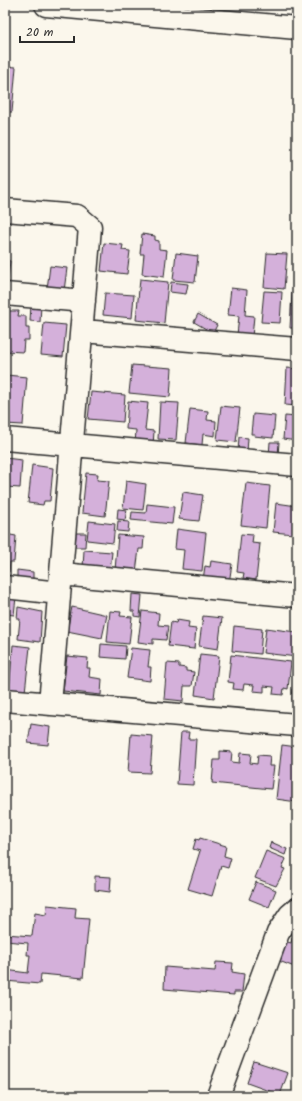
<svg xmlns="http://www.w3.org/2000/svg" width="302" height="1101" font-family="Kalam,sans-serif">
  <style>
    .building { fill: #d4b0da; stroke: #2b2b2b }
    .lines { fill: none; stroke-linecap: round; stroke-linejoin: round }
    .minor-casing { stroke: #2b2b2b; stroke-width: 25 }
    .minor { stroke: #fbf7ec; stroke-width: 22 }
  </style>
  <rect width="100%" height="100%" fill="#fbf7ec"/>
  <filter id="ink" filterUnits="userSpaceOnUse"><feTurbulence type="fractalNoise" baseFrequency=".025" numOctaves="2"/><feDisplacementMap in="SourceGraphic" scale="8" xChannelSelector="R" yChannelSelector="G"/><feConvolveMatrix kernelMatrix="1 2 1 2 8 2 1 2 1" color-interpolation-filters="sRGB"/></filter>
  <g filter="url(#ink)">
    <path class="building" d="M5 66 16 67 12 112H5Z
      M142 234 155 236V240L159 241V249L167 250 164 277 142 274 144 254H140Z
      M104 243 123 245 122 250 130 251 127 274 101 271Z
      M176 253 198 256 195 282 173 280Z
      M267 253 287 254 284 289 264 287Z
      M5 260 10 261 7 287 5 286Z
      M296 261H297V288H295Z
      M50 266 67 268 64 291 47 289Z
      M140 279 168 282 164 323 136 320Z
      M171 282 188 284 186 294 170 292Z
      M231 288 247 290 245 315 254 316 252 337 237 335 239 316 228 315Z
      M264 291 282 292 280 323 261 322Z
      M105 293 134 295 132 318 103 315Z
      M292 293H297V328H290Z
      M31 305 41 306 40 322 30 321Z
      M7 311H19L18 316H26V328H29V340H24L23 352 5 351Z
      M198 314 217 325 213 333 194 322Z
      M44 323 66 325 63 357 41 355Z
      M132 365 172 368 170 397 129 393Z
      M287 368 297 369V406L285 405Z
      M6 375 27 377 23 425 5 424Z
      M91 392 125 395 123 422 88 419Z
      M128 401 148 403 145 430 154 431 153 446 135 444 136 430 126 429Z
      M160 402 179 403 176 440 158 439Z
      M221 406 240 408 236 442 217 440Z
      M190 409 208 411 207 420 216 421 215 436 203 434 202 445 186 443Z
      M253 414 275 416 273 438 254 436 255 434H251Z
      M285 416 297 417V441L283 439Z
      M239 437 248 438 247 452 238 451Z
      M270 442H279L278 456H269Z
      M5 458 22 460 20 488 5 487Z
      M32 465 53 468 50 501H44L43 505 28 503Z
      M86 473 98 474 97 480 109 481 105 516 82 513Z
      M126 481 146 484 143 510 123 508Z
      M246 483 270 486 266 528 241 525Z
      M183 492 203 495 199 521 179 519Z
      M276 503 297 506 294 534 273 532Z
      M147 504 174 507 172 524 131 520 132 512 146 513Z
      M118 509 127 510 125 520 117 519Z
      M89 521 115 524 113 543 87 540Z
      M118 521 129 522 128 532 117 531Z
      M177 529 206 533 202 571 182 569 184 550 175 549Z
      M76 533H86L85 547H75Z
      M5 534 16 536 14 562H10L9 572 5 571Z
      M241 534 253 535 252 543 260 544 256 580 243 578 244 573 237 572Z
      M118 535 144 537 143 549H139L136 572 115 570Z
      M84 550 112 552 110 571 83 568Z
      M211 561 232 564 229 583 203 580 205 566 210 567Z
      M17 570 33 572V580L17 578Z
      M132 594 142 595 140 617 134 616V611H131Z
      M8 596 16 597 14 615 6 614Z
      M18 607 42 612 40 642 18 639 20 619H17Z
      M72 607 107 615 102 638 67 631Z
      M110 611 121 612 120 616 132 617 129 644 107 642Z
      M142 611 159 613 158 625 168 626 166 640 153 639V644L138 642Z
      M203 616 222 618 218 649 199 646Z
      M177 620 189 622 188 628 196 629 194 649 168 646 171 622 176 623Z
      M234 626 262 629 260 654 232 651Z
      M297 626V657L263 653 266 628 296 632Z
      M5 644 9 645 6 664 5 663Z
      M101 644 126 646 125 659 100 657Z
      M13 645 30 647 25 692 9 690Z
      M131 648 150 650 148 667H151L150 681 127 678Z
      M200 654 219 656 214 698 195 695Z
      M231 655 291 662 288 689 284 688 283 695 273 694 274 687 264 686V692L253 691 254 685 244 684 243 690 233 689 234 683 228 682Z
      M67 656 88 658 87 668H90L89 677 102 679 101 695 63 691Z
      M167 663 179 664V667L186 668V671L194 672 192 686H184L183 701 164 699Z
      M294 676H297V705L292 700Z
      M31 724 50 727 48 745 28 743Z
      M181 732H189L188 739H196L193 785 177 784Z
      M131 734 153 736 150 773 128 772Z
      M282 745 297 747V802L276 799Z
      M220 751 232 752 231 762 239 763 240 753 251 754 250 763 257 764 258 755 270 756 269 766H274L271 789 212 783 214 760H220Z
      M200 838 226 846 224 856 231 858 228 868 221 866 212 896 188 889 200 851 193 849 196 839 199 840Z
      M271 842 287 849 285 855 269 848Z
      M266 851 286 859 282 868 285 869 276 886 255 878Z
      M95 876 111 877 110 892 95 890Z
      M256 882 276 890 269 907 249 899Z
      M47 905 76 908 75 918 89 919 83 978 41 974 40 984 5 981V970L28 973 30 955H27L28 943 5 941V934L32 936 35 913 46 915Z
      M292 938 297 940V968L274 959 281 940 291 943Z
      M216 962 233 963 232 972 244 974 242 992H234V995L164 989 165 967 215 971Z
      M254 1062 288 1073 280 1095 247 1083Z"/>
    <g class="lines">
      <g class="minor-casing">
        <path id="minor" d="M46 5 297 28
          M5 210 77 216 90 227 50 704
          M5 294 84 301
          M83 331 297 349
          M5 439 297 465
          M61 574 297 596
          M5 587 59 593
          M5 700 297 725
          M218 1096 278 933 290 915 297 909"/>
      </g>
      <use href="#minor" class="minor"/>
    </g>
  </g>
  <rect width="302" height="1101" fill="none" stroke="#fbf7ec" stroke-width="20"/>
  <rect x="10" y="10" width="282" height="1081" fill="none" stroke="#2b2b2b" stroke-width="1.5" filter="url(#ink)"/>
  <path d="M20 36v6h54v-6" fill="none" stroke="#2b2b2b" stroke-width="2"/>
  <text x="26" y="36" font-size="12" fill="#2b2b2b" stroke="#fbf7ec" stroke-width="3" paint-order="stroke">20 m</text>
</svg>
